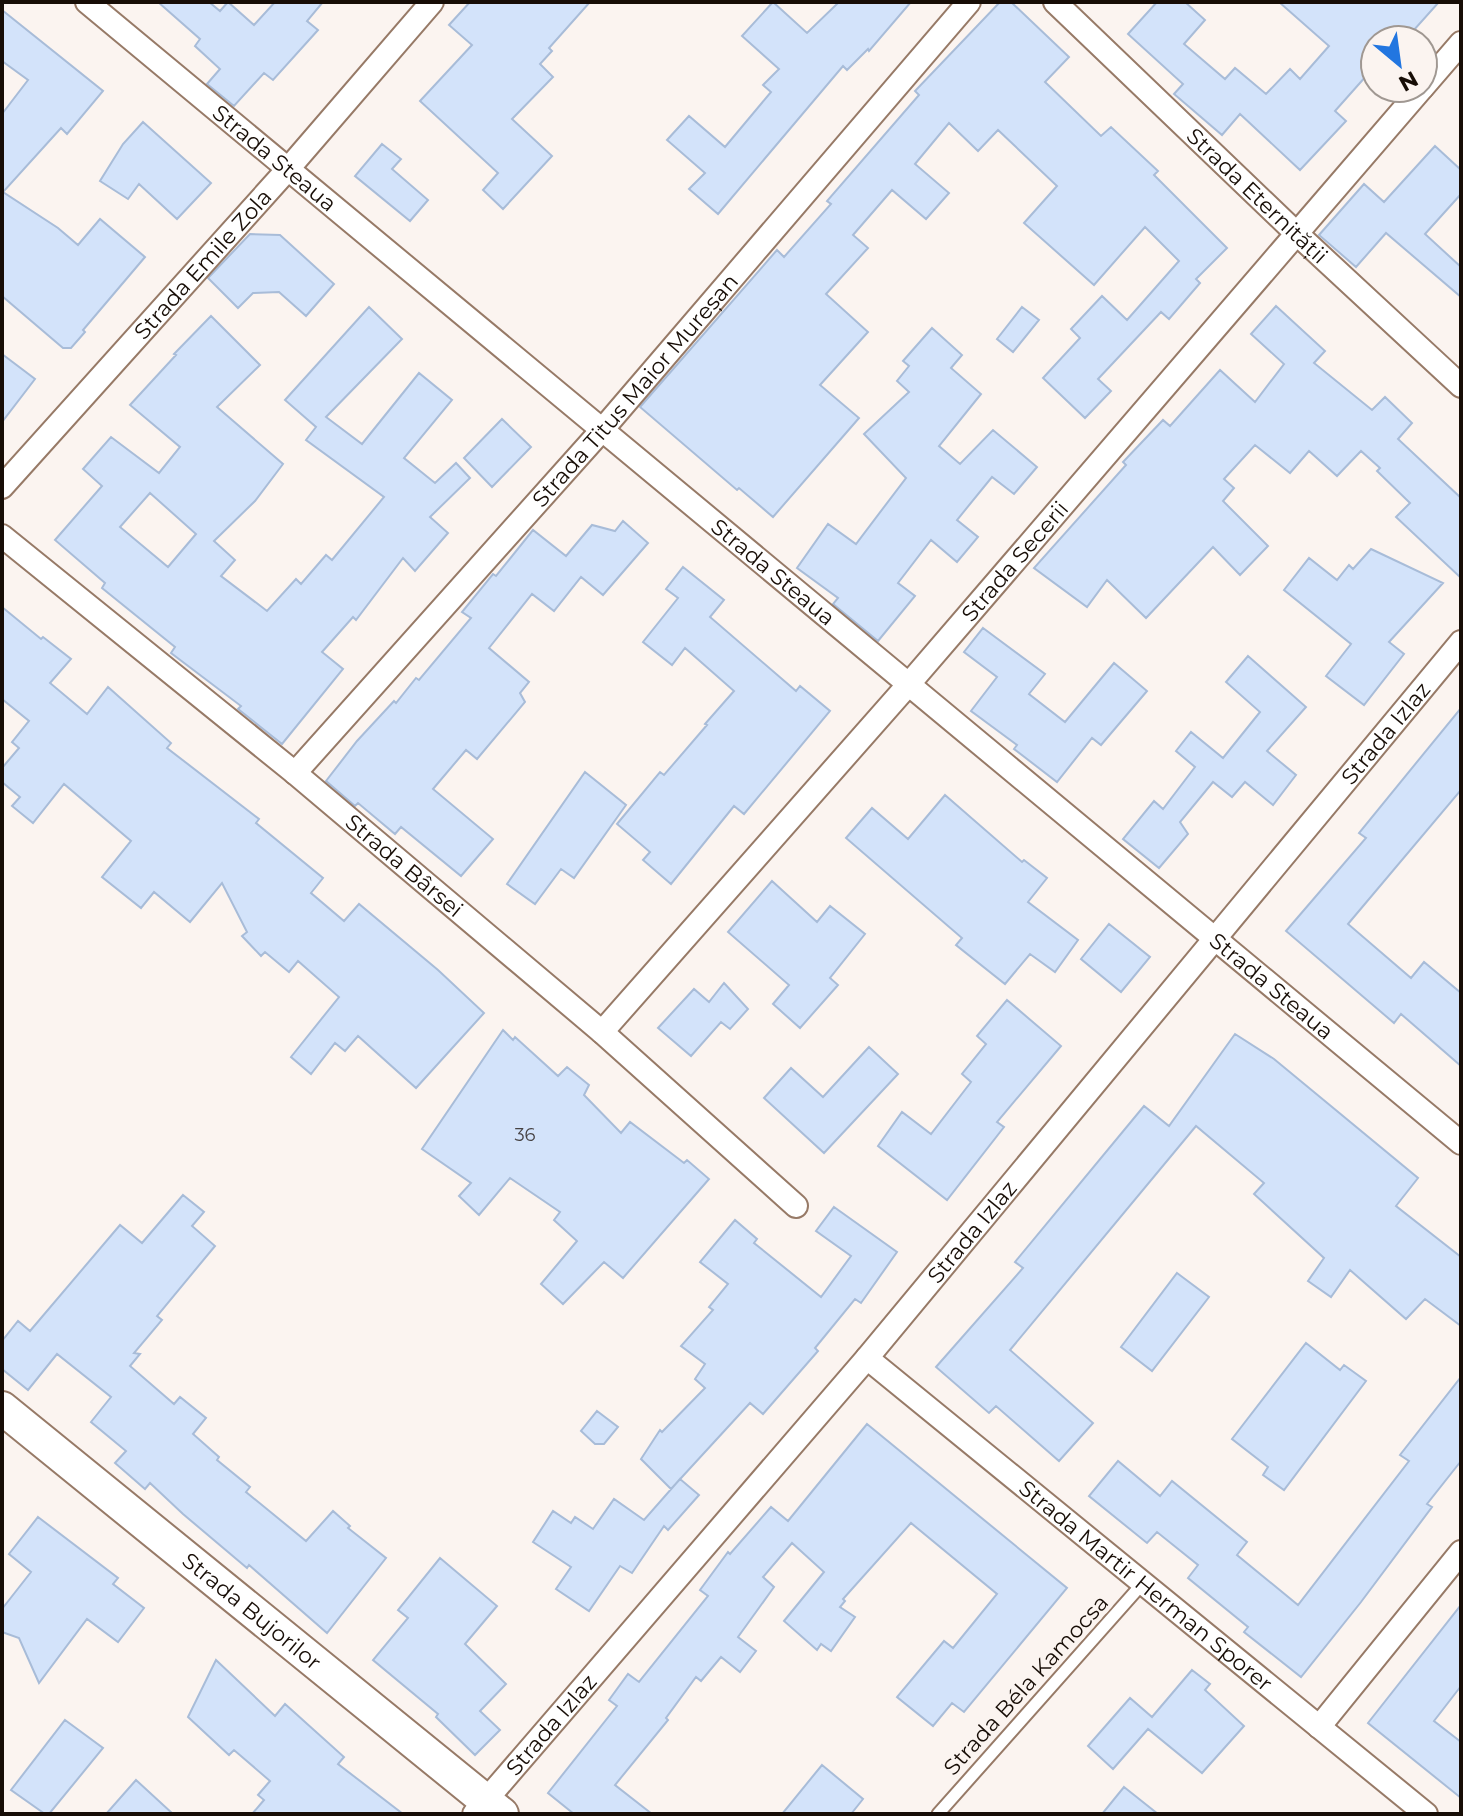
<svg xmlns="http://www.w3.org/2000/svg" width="1463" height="1816" font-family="Montserrat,sans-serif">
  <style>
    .building { fill: #d3e3fa; stroke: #a8bcd8; stroke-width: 2; fill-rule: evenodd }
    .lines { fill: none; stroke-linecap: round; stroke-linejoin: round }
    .service-casing { stroke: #977a67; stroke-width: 15 }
    .minor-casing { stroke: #977a67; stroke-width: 26 }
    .secondary-casing { stroke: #977a67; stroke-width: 36 }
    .service { stroke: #fff; stroke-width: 11 }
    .minor { stroke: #fff; stroke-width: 22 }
    .secondary { stroke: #fff; stroke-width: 32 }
    .labels { text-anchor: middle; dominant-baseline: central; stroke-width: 8; stroke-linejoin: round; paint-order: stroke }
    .number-label { font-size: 18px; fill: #464243 }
    .street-label { font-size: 22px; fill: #170d06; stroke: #fbf4f0 }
  </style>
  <rect width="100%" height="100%" fill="#fbf4f0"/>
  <path class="building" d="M158 2H209L220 11 228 2 254 25 275 2H323L307 21 318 30 273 80 264 73 234 106 207 84 220 69 195 46 200 39Z
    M470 2H590L549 48 552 51 540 64 553 77 512 119 552 156 503 209 483 190 498 173 420 101 472 45 449 25Z
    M773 2 807 33 839 2H911L869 51 868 49 847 70 843 66 718 214 689 189 705 173 667 140 689 116 725 147 771 92 763 85 779 69 742 36Z
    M1000 2H1011L1069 57 1045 82 1101 136 1111 127 1158 171 1154 175 1227 248 1196 279 1200 283 1169 319 1161 312 1098 379 1111 391 1085 418 1043 378 1080 338 1071 329 1102 296 1127 320 1179 261 1145 227 1094 285 1024 223 1057 186 998 130 978 151 949 123 915 164 949 193 926 219 892 190 853 235 868 248 826 294 868 332 820 385 859 418 773 517 739 488 737 490 640 407 777 250 784 257 831 204 827 201 919 95 915 91Z
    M1157 2H1185L1205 20 1184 44 1225 79 1235 68 1266 94 1290 69 1300 79 1329 46 1279 2H1439L1405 40H1375V66L1335 111 1346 121 1300 170 1240 114 1222 135 1174 94 1183 84 1128 34Z
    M2 10 103 91 67 134 61 128 3 192 58 228 78 245 100 219 145 257 83 330 85 332 71 348H63L2 296V114L28 80 2 61Z
    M143 122 211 183 177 219 139 184 128 199 100 181 123 144Z
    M382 144 401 159 392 169 428 200 410 221 355 176Z
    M1435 146 1461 170V194L1425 234 1461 267V297L1386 233 1356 267 1319 235 1364 184 1384 202Z
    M250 234 280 235 334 284 306 316 279 292 253 293 238 308 208 278Z
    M1276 306 1325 351 1314 363 1372 410 1385 397 1412 423 1398 439 1461 498V578L1396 517 1410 503 1377 471 1380 468 1361 451 1337 476 1309 451 1290 473 1255 445 1224 479 1234 488 1223 501 1268 546 1240 575 1213 547 1146 618 1107 580 1087 607 1034 568 1126 465 1123 462 1163 420 1170 426 1220 370 1255 402 1284 364 1251 334Z
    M369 307 402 339 326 417 362 444 419 373 452 400 404 458 435 483 456 463 470 478 430 517 448 533 415 571 403 558 356 620 353 617 322 652 343 669 282 744 238 709 241 706 171 653 175 647 102 588 105 583 55 540 102 486 83 469 111 437 159 473 180 447 130 405 176 355 174 354 211 316 260 365 217 407 283 464 255 501 214 541 235 560 221 576 267 611 296 579 301 584 326 555 332 560 384 497 306 440 316 427 285 400ZM150 493 196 534 168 567 120 527Z
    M1022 307 1039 320 1013 352 997 339Z
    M932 328 962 355 951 368 981 394 939 446 960 464 993 430 1037 467 1014 494 992 477 957 520 978 537 957 562 931 540 898 583 915 596 878 641 833 604 838 598 797 568 828 524 856 544 906 478 864 434 909 392 897 381 909 366 903 361Z
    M2 354 35 379 2 422Z
    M502 419 531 447 492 487 464 458Z
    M623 521 648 543 603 595 581 577 554 611 532 594 489 648 529 682 520 693 525 702 477 759 466 750 433 789 493 839 461 876 401 827 395 834 358 803 355 806 326 781 357 741 394 701 396 703 416 678 419 680 471 618 462 612 493 574 496 576 533 530 566 556 592 525 615 531Z
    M1371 549 1443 583 1389 642 1404 654 1364 705 1326 676 1351 644 1284 590 1309 558 1337 580 1349 565 1353 569Z
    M683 567 724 600 710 617 796 691 800 686 830 711 744 814 734 806 671 884 643 860 650 852 617 824 660 772 664 775 707 725 705 724 734 691 685 648 672 665 643 642 678 598 666 589Z
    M2 607 41 639 43 637 71 659 50 683 87 714 108 687 171 743 167 748 259 819 256 823 323 878 311 893 344 921 359 904 438 970 484 1013 416 1088 358 1036 345 1051 335 1043 311 1074 291 1057 339 997 298 961 289 972 265 952 261 956 242 936 247 932 222 883 190 922 154 892 141 908 102 877 131 841 64 784 33 823 12 806 20 797 2 782V768L19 748 12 742 29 721 2 699Z
    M983 628 1045 674 1029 694 1065 722 1114 663 1147 691 1101 745 1092 738 1057 782 1014 749 1017 745 971 711 997 677 964 652Z
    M1248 656 1306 707 1267 751 1296 775 1273 805 1245 782 1232 797 1213 782 1180 822 1188 834 1159 868 1123 839 1154 801 1163 809 1195 767 1176 751 1191 732 1223 758 1260 712 1226 682Z
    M1461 708V790L1348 924 1411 978 1424 962 1461 993V1066L1401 1014 1394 1023 1286 931 1366 838 1359 833Z
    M585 772 626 805 574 878 561 869 535 904 507 884Z
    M945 795 1022 862 1024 860 1047 878 1028 902 1078 940 1055 972 1030 954 1005 984 956 945 962 938 846 838 872 808 908 839Z
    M772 881 817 922 830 906 865 934 830 978 838 985 800 1028 773 1004 789 985 728 932Z
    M1109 924 1150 957 1121 992 1081 959Z
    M724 983 748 1009 730 1029 721 1022 691 1056 658 1028 694 989 709 1002Z
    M1007 1000 1061 1046 997 1122 1004 1127 947 1200 878 1146 902 1112 931 1134 971 1082 962 1074 986 1044 977 1036Z
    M503 1030 513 1040 515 1037 558 1076 567 1067 589 1085 584 1095 621 1133 630 1122 684 1163 687 1160 709 1179 623 1278 604 1262 563 1304 541 1284 577 1241 554 1220 560 1212 510 1178 479 1215 459 1196 471 1183 422 1149Z
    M1235 1034 1274 1059 1418 1178 1396 1206 1461 1257V1326L1425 1299 1406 1319 1350 1270 1331 1297 1308 1281 1324 1258 1254 1194 1264 1183 1196 1126 1010 1350 1093 1423 1059 1461 996 1406 989 1413 936 1367 1023 1268 1015 1262 1144 1106 1169 1126Z
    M869 1047 898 1074 824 1153 764 1098 791 1068 823 1097Z
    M183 1195 204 1212 192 1226 215 1246 157 1316 162 1320 134 1353 140 1354 130 1366 174 1404 180 1397 206 1418 193 1434 219 1457 217 1460 250 1487 246 1492 306 1541 333 1511 350 1526 348 1528 386 1558 327 1633 249 1565 247 1568 183 1514 150 1483 145 1489 115 1463 126 1451 91 1422 111 1397 57 1354 28 1390 2 1369V1341L18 1321 30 1331 120 1225 142 1243Z
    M834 1207 897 1252 861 1303 855 1299 815 1348 818 1351 763 1414 750 1403 671 1489 641 1459 660 1430 662 1432 705 1388 695 1379 705 1364 681 1346 713 1310 709 1307 728 1284 700 1262 735 1220 757 1239 754 1243 821 1297 851 1256 816 1231Z
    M1177 1273 1209 1297 1152 1371 1121 1347Z
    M1306 1343 1340 1370 1344 1365 1366 1381 1284 1490 1263 1475 1268 1467 1232 1439Z
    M1461 1377V1461L1427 1504 1432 1507 1361 1602 1301 1677 1244 1632 1248 1627 1188 1578 1198 1565 1157 1532 1147 1543 1089 1496 1118 1461 1160 1496 1172 1481 1247 1542 1237 1555 1298 1605 1409 1461 1400 1455Z
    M597 1411 618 1427 604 1444H595L581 1431Z
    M867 1424 1067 1588 964 1712 952 1703 933 1726 897 1697 944 1641 953 1648 997 1594 911 1523 843 1599 845 1601 840 1607 855 1617 831 1651 821 1644 817 1650 784 1621 824 1572 792 1543 763 1577 774 1587 738 1637 756 1651 740 1672 721 1657 701 1681 696 1677 666 1718 668 1720 615 1785 652 1814H574L548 1793 617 1706 609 1700 628 1674 639 1682 708 1596 700 1590 728 1552 730 1554 771 1507 788 1521Z
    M680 1479 699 1495 668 1530 664 1526 632 1573 620 1566 589 1611 556 1589 571 1567 533 1542 553 1511 571 1523 575 1517 593 1529 614 1499 644 1520Z
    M38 1517 118 1578 113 1584 144 1608 118 1642 87 1619 39 1683 19 1638 2 1632V1609L31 1572 9 1554Z
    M440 1558 497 1606 465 1644 506 1684 480 1711 500 1730 475 1755 436 1717 438 1714 373 1660 408 1618 398 1610Z
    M1461 1605V1686L1434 1721 1461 1742V1798L1368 1723Z
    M216 1660 275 1716 285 1704 344 1757 338 1764 403 1814H252L264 1800 258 1795 270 1781 234 1750 229 1755 188 1717Z
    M1192 1670 1210 1684 1205 1690 1244 1726 1202 1773 1148 1729 1113 1769 1088 1746 1130 1698 1152 1717Z
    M65 1720 103 1748 49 1814H45L11 1790Z
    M822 1765 863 1799 851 1814H782Z
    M136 1780 173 1814H106Z
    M1124 1787 1158 1814H1102Z"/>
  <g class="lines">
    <g class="service-casing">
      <path id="service" d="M938 1814 1143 1583"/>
    </g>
    <g class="minor-casing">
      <g id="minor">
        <path id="s1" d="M87 2 1461 1143"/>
        <path id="s2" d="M1055 2 1296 233 1461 386"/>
        <path d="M1423 87 1461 43"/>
        <path id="s3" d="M2 487 288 169 432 2"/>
        <path id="s4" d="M2 536 295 773 602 1032 796 1206"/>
        <path id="s5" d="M295 773 602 430 969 2"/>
        <path id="s6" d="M602 1032 908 685 1422 88"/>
        <path id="s7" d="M867 1358 1426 1814"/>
        <path d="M1319 1727 1461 1552"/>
        <path id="s8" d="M474 1814 867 1358 1461 642"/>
      </g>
    </g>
    <g class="secondary-casing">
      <g id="secondary">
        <path id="s9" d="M2 1408 502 1814"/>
      </g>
    </g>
    <use href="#service" class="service"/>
    <use href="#minor" class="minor"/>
    <use href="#secondary" class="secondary"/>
  </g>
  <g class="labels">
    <g class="number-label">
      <text x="525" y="1135">36</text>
    </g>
    <g class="street-label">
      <text stroke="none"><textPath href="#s1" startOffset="244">Strada Steaua</textPath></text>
      <text stroke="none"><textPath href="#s2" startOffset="280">Strada Eternității</textPath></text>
      <text stroke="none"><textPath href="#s3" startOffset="300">Strada Emile Zola</textPath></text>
      <text stroke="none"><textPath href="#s5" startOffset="512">Strada Titus Maior Mureșan</textPath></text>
      <text stroke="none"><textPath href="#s6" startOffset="626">Strada Secerii</textPath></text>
      <text stroke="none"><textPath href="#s1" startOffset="892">Strada Steaua</textPath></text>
      <text stroke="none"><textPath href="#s8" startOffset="1414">Strada Izlaz</textPath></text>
      <text stroke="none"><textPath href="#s4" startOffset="520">Strada Bârsei</textPath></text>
      <text stroke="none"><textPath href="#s1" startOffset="1540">Strada Steaua</textPath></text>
      <text stroke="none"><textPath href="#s8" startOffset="766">Strada Izlaz</textPath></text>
      <text stroke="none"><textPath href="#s7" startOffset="360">Strada Martir Herman Sporer</textPath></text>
      <text stroke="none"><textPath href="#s9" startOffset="322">Strada Bujorilor</textPath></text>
      <text transform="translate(1026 1685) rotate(-48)">Strada Béla Kamocsa</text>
      <text stroke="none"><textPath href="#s8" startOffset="118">Strada Izlaz</textPath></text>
    </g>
  </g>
  <rect width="1463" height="1816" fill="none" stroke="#170d06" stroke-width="8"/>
  <g transform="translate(1399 64) rotate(151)"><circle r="38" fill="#fbf4f0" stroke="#a09892" stroke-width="2"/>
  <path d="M0-6L14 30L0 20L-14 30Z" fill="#2276e0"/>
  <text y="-12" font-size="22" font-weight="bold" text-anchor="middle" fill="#170d06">N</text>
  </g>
</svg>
